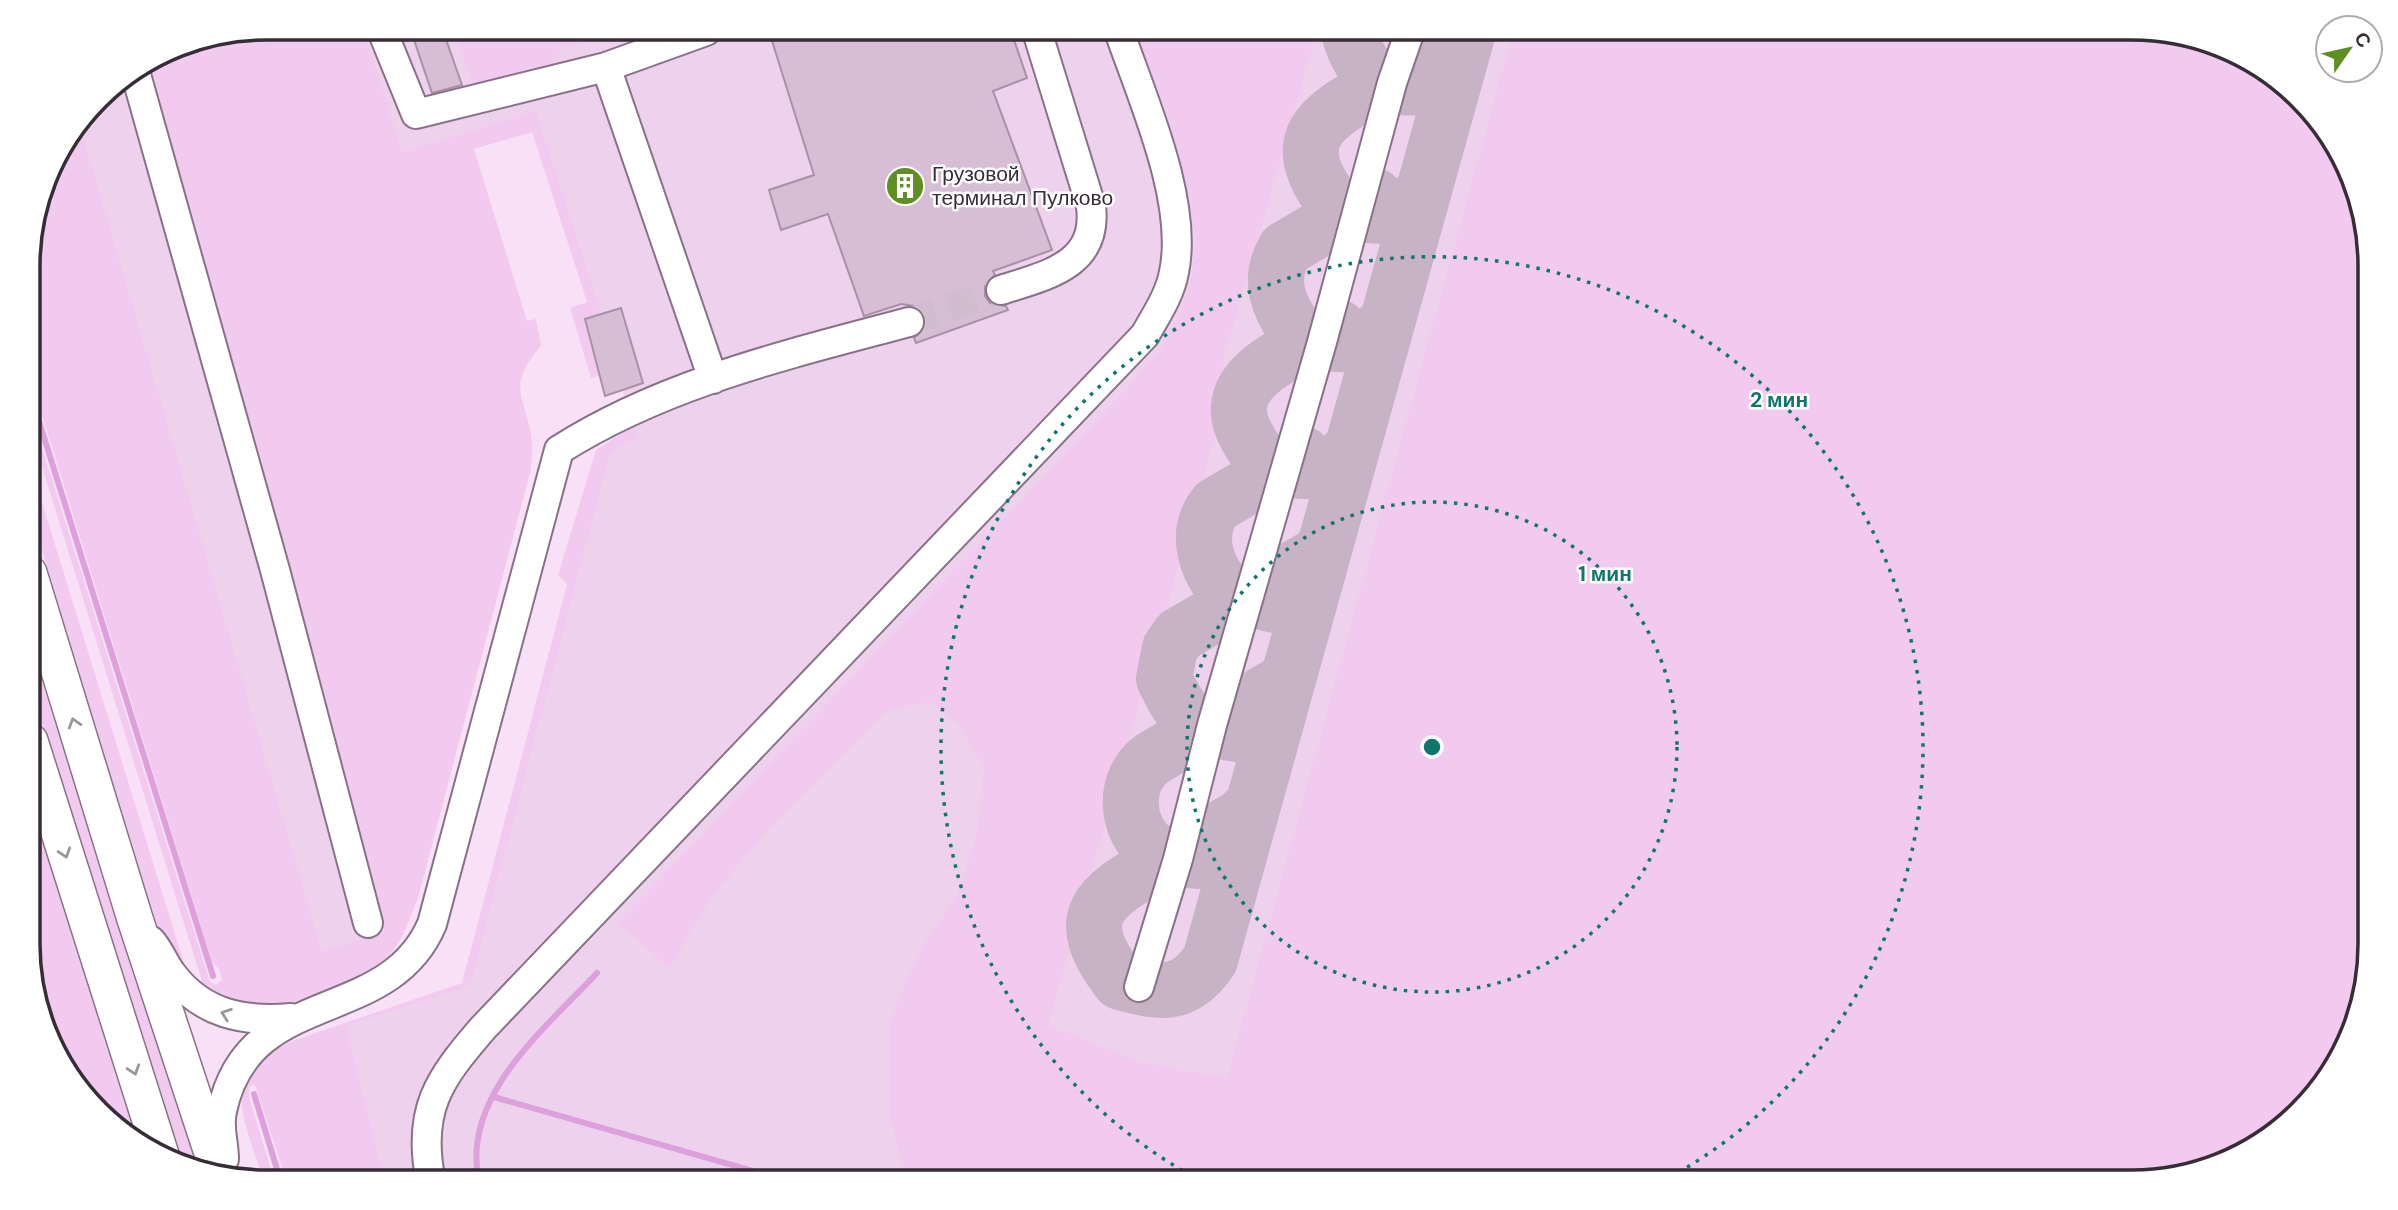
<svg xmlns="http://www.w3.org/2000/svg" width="2398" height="1210" font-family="'DM Sans',sans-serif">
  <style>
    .built { fill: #eed1ec }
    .green { fill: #f2caf0 }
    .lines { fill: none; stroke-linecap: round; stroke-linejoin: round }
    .stream { stroke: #dca1da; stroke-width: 6 }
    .taxiway { stroke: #c7b2c6; stroke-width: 56 }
    .building { fill: #d6bfd5; stroke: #a891a7; stroke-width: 2 }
    .minor-tunnel { stroke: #d1bcd0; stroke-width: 28; stroke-dasharray: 28 14; stroke-linecap: butt }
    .minor-casing { stroke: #887287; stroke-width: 32 }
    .major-casing { stroke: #887287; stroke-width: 38 }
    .minor { stroke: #fff; stroke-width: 28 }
    .major { stroke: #fff; stroke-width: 35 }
    .oneway { stroke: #9b969a }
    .ring { fill: none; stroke: #0f766e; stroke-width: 3.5; stroke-dasharray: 3.5 7 }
    .labels { text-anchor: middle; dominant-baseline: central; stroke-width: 5; stroke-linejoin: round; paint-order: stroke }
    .poi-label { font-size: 21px; fill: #372d36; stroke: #fff; text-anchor: start }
    .rim { fill: none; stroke: #372d36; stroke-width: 3.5 }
    .centre { fill: #0f766e; stroke: #fff; stroke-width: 3.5 }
    .ring-label { font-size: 21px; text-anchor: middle; font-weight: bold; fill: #0f766e; stroke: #fff; stroke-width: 5; stroke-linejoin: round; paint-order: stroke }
  </style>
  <rect width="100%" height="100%" fill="#f8e0f7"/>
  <path class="built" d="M266 28H2132L2237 52 2330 134 2368 235 2370 944 2346 1049 2264 1142 2147 1182H386L347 1026 470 987 611 452 638 438 623 391 643 383 602 314 536 110 403 152 371 936 322 952 80 124 109 87 175 46Z"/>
  <path class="green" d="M266 28H363L402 152 536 110 602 314 600 375 591 378 570 308 587 302 532 132 474 149 527 321 536 319 541 346C504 389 527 397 532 442 533 450 531 460 531 469L418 898C409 920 402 943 385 960 368 977 279 1010 255 1012 241 1013 218 997 205 991L29 425V406L210 982 216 985 222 979 219 969 212 962 37 399 29 352V250L53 160 80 124 322 951 371 936 145 65 175 46Z
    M453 28H622L562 49 547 68 475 90Z
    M1135 28H1318L1222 365 1234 369 1048 1025 1140 1062 1227 1078 1514 28H2132L2237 52 2330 134 2368 235 2370 944 2346 1049 2264 1142 2147 1182H916L902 1167 889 1112 891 1018 919 952 957 896 977 834 984 768 960 726 930 702 889 709 761 838 712 897 669 968 618 923 1111 406 1164 345 1182 307 1192 274 1196 242 1190 201Z
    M634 425 638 438 611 452 470 987 347 1026 386 1182H287L255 1085 250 1086 249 1097 275 1182H264C244 1116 214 1075 295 1040L462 983 567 584 558 575 596 450Z
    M29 460 187 973 152 919 29 507Z
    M29 642 196 1166 183 1163 29 682Z
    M30 801 135 1136 77 1089 30 945Z"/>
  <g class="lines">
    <path class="stream" d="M29 372 32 399 213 976
      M30 974 32 980
      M254 1094 281 1182
      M494 1097 788 1181
      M479 1182C460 1096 545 1029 597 973"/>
    <path class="taxiway" d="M1348 28C1356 64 1378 92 1419 87
      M1423 191C1393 225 1374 218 1335 205 1284 140 1320 117 1377 86 1403 72 1428 57 1453 42L1468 31
      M1375 196 1285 249C1267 280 1278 307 1299 335 1337 347 1354 351 1386 323
      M1338 327C1298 350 1212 376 1247 437 1253 446 1257 456 1265 464 1300 474 1327 477 1351 448
      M1275 605 1229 594C1206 570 1193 533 1216 505L1303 454
      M1238 734C1190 727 1185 721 1164 679L1170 648 1179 635 1314 557 1324 548
      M1251 807 1239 818C1212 833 1186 849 1159 863 1099 896 1069 916 1120 982 1161 993 1184 998 1210 960L1469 28
      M1202 861C1187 860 1169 860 1155 851 1124 829 1122 779 1153 758L1287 680"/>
  </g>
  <path class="building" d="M410 28H442L462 85 432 93Z
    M768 28H1010L1027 78 993 91 1052 250 993 271 995 275 985 286V296L990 303 1006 306 1008 310 916 343 914 338 925 327V318L914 306 901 304 864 316 828 214 781 230 769 190 814 175Z
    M621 308 643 383 605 396 585 319Z"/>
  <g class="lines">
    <path class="minor-tunnel" d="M909 322 1001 290"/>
    <g class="minor-casing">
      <path id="minor" d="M381 28 416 114 606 67
        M705 28 706 31 606 67 713 379
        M135 71 275 570 368 923
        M1001 290C1048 275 1098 265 1091 206L1036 28
        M151 941C160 951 164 964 172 974 202 1014 243 1022 291 1018
        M1139 987 1178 859 1212 725 1322 342 1392 83 1411 28
        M224 1159C224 1142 218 1128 222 1111 248 984 388 1028 432 924L559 450C664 383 790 354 909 322
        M431 1182C416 1110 439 1079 483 1028L1145 335C1156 315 1170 295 1174 272 1189 200 1141 96 1118 28"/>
    </g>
    <g class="major-casing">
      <path id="major" d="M29 573 135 919 218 1171
        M30 741 162 1158"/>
    </g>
    <use href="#minor" class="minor"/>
    <use href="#major" class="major"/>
  </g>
  <defs><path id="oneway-chevron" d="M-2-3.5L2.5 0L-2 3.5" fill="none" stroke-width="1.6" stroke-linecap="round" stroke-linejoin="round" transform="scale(1.75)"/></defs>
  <g class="oneway">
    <use href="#oneway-chevron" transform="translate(74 723) rotate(-107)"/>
    <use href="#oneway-chevron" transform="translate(65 853) rotate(72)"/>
    <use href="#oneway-chevron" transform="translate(226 1014) rotate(-160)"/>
    <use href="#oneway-chevron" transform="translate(134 1070) rotate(72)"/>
  </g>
  <g class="ring">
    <circle cx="1432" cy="747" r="245"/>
    <path d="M1201 1181A491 491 0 1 1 1663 1181"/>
  </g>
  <defs>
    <g id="building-disc" transform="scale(2.0125)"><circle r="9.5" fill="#5f8e22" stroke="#fff"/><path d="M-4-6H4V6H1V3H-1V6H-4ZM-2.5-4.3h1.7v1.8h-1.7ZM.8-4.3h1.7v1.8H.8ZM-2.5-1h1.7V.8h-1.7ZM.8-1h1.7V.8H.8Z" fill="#fff"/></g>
  </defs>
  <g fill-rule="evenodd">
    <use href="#building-disc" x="905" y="186"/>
  </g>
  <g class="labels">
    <g class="poi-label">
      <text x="932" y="174">Грузовой<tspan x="932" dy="24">терминал Пулково</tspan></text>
    </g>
  </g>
  <path d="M0 0H2398V1210H0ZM266 40H2132A226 226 0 0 1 2358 266V944A226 226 0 0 1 2132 1170H266A226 226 0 0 1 40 944V266A226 226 0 0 1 266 40Z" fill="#fff" fill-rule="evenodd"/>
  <path class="rim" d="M266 40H2132A226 226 0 0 1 2358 266V944A226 226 0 0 1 2132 1170H266A226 226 0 0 1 40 944V266A226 226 0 0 1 266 40Z"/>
  <circle cx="1432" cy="747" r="10" class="centre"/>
  <g class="ring-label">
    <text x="1779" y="407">2 мин</text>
    <text x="1605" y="581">1 мин</text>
  </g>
  <g transform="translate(2349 49) rotate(56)"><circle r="33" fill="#ffffff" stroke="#afabaf" stroke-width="2"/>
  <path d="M0-5L12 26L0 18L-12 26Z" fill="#5f8e22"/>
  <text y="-10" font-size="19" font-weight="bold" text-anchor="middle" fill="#372d36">С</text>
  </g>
</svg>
